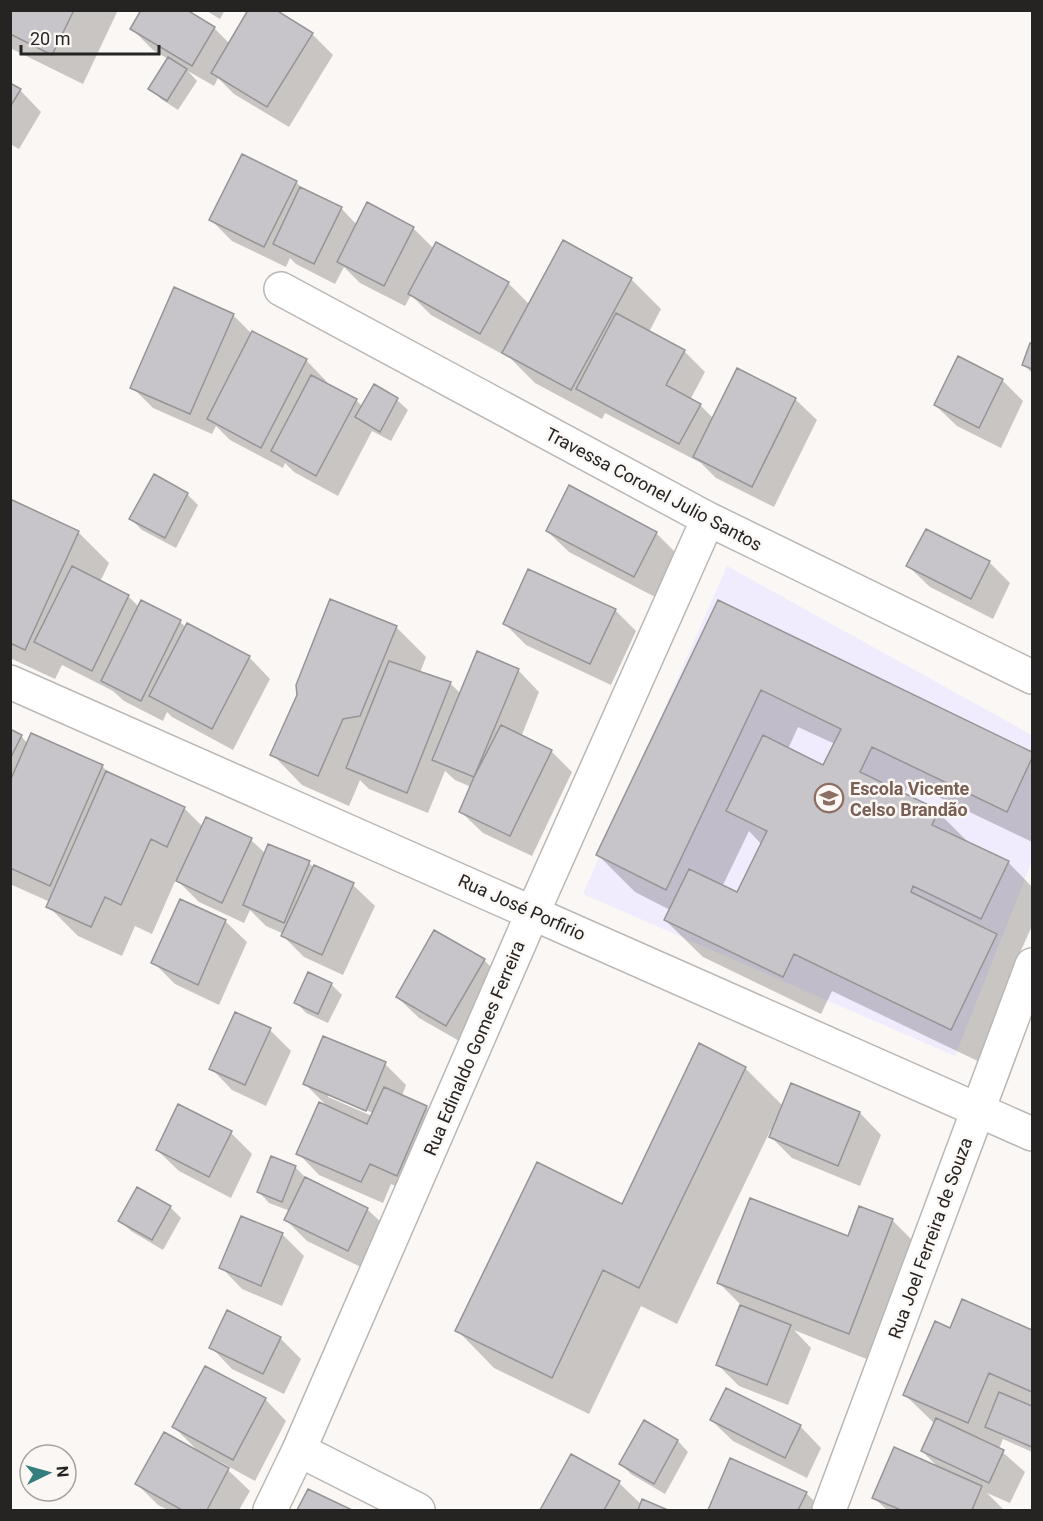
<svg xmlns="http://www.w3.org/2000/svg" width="1043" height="1521" font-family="Roboto,sans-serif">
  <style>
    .education { fill: #f0ebfd }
    .shadow { fill: #0003; fill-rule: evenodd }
    .building { fill: #c7c5c9; stroke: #969497; stroke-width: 1.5 }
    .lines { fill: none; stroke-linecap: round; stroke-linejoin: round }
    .street-casing { stroke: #bab7b4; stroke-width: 36 }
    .secondary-casing { stroke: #bab7b4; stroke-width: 36 }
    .street { stroke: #fff; stroke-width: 33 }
    .secondary { stroke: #fff; stroke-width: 33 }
    .labels { text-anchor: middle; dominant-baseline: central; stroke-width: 5; stroke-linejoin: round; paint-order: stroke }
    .street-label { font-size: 18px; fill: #252423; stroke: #fbf7f4 }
    .education-label { font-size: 18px; font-weight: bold; fill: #785e54; stroke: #fbf7f4; text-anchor: start }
  </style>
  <rect width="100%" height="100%" fill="#fbf7f4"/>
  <path class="education" d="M727 566 1032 735V861L955 1056 583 894Z"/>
  <path class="shadow" d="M10 10H118L83 84 10 48Z
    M205 10H225L220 19Z
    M214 28 230 44 312 34 333 55 289 127 234 94 218 78 214 86 188 71 197 81 178 110 161 99 150 88 168 59 153 50 132 29Z
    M10 85 20 90 41 112 19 149 10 144Z
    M296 182 305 191 341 208 357 225 413 228 434 249 508 283 530 305 631 279 661 309 649 332 684 351 705 372 690 400 700 405 714 419 795 399 817 420 774 507 716 478 701 463 605 413 602 419 535 383 503 351 502 354 431 315 411 295 405 306 360 283 344 267 335 284 296 264 290 258 286 267 232 241 211 220Z
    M233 315 252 334 306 360 327 382 326 384 356 400 363 407 375 387 397 400 408 410 391 441 372 431 338 496 294 472 285 463 283 468 230 440 216 426 212 434 153 408 132 387Z
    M1031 345H1032V373L1024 365Z
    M1002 380 1023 401 1001 448 957 426 935 405Z
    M187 494 198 505 176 548 142 530 131 519Z
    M10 500 78 532 109 563 100 582 128 596 139 607 180 622 186 627 249 657 270 679 233 750 172 717 167 712 163 721 124 701 113 691 62 665 55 679 10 658Z
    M547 531 656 533 677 554 655 597 569 552Z
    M989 562 1010 583 993 619 930 587 908 566Z
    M719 602 1032 754V842L909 783 904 795 938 812 971 845 1008 862 1032 887V926L1018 957 1032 972 988 1066 832 991 821 1014 703 957 665 920 670 910 635 892 598 855ZM798 727 835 744 824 767 788 749ZM749 831 762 845 738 894 722 887Z
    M615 610 636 631 611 685 526 645 505 624Z
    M396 627 426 657 420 673 450 683 461 694 518 670 539 692 521 737 551 751 572 772 532 856 483 833 461 812 471 787 455 780 445 771 428 813 369 789 360 780 349 806 302 785 272 754Z
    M10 731 21 736 28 744 102 766 112 776 184 808 203 827 251 840 266 854 309 863 314 868 353 885 375 906 343 975 304 957 283 936 284 934 266 926 250 910 244 923 199 902 176 879 152 934 135 926 122 956 78 936 48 906 50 902 10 884Z
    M225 921 247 942 219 1005 175 984 153 962Z
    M484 960 505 981 468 1046 419 1018 397 997Z
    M331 984 342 995 328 1023 306 1013 296 1002Z
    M270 1030 291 1051 266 1106 232 1090 211 1068Z
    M385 1064 406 1085 402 1096 426 1107 448 1128 418 1196 391 1184 383 1203 319 1175 298 1153 330 1109 305 1084ZM328 1093 373 1113 372 1116 328 1097Z
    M745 1068 783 1106 792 1085 860 1113 881 1135 860 1186 792 1158 770 1136 773 1130 771 1129 677 1324 641 1306 589 1414 494 1368 457 1330 623 1206Z
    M231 1133 252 1154 231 1198 179 1171 157 1150Z
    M295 1167 306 1178 367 1209 389 1230 369 1271 307 1241 286 1220 290 1211 269 1203 259 1192Z
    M170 1207 181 1218 163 1250 131 1231 120 1221Z
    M860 1208 893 1221 923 1251 879 1364 794 1330 811 1348 788 1405 739 1386 718 1365 741 1305 718 1282 848 1238Z
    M242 1218 283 1235 304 1256 282 1306 242 1289 221 1267Z
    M963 1301 1032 1332V1452L1003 1439 999 1449 1025 1472 1010 1503 987 1493 1003 1509 1002 1510H887L874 1498 941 1470 922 1451 935 1424 905 1395 951 1330Z
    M280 1338 301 1359 284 1394 232 1369 211 1347Z
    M265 1399 286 1421 255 1481 213 1458 211 1460 228 1470 250 1491 239 1510H168L158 1505 137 1484 200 1453 174 1427Z
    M711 1420 800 1426 821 1448 807 1478 733 1441Z
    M644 1422 678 1441 688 1452 665 1494 631 1474 621 1464Z
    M571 1456 619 1483 642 1505 643 1501 664 1510H542Z
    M731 1460 806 1493 823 1510H709Z
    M309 1491 348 1510H299Z"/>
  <path class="building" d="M10 10H74L52 55 10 34Z
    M141 10H187L215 27 192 66 130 29Z
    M248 10H276L313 33 267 107 211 73Z
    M168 57 187 69 167 101 148 89Z
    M10 83 21 89 10 107Z
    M242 154 297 181 264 247 209 220Z
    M300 187 342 207 314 264 273 244Z
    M367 202 414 227 384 286 337 262Z
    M563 240 632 278 571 390 502 353Z
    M436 242 509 282 480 334 408 294Z
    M174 287 234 314 190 414 130 388Z
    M616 313 685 350 666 385 701 404 679 444 576 389Z
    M252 331 307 359 261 448 207 419Z
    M1030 343 1032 344V369L1022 365Z
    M958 356 1003 379 979 428 934 405Z
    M737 368 796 398 752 487 693 457Z
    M311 375 357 399 316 476 271 451Z
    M374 384 398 398 380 432 355 417Z
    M154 474 188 493 165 538 129 519Z
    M569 485 657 532 634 577 546 531Z
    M10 499 79 531 25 650 10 643Z
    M926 529 990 561 971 599 906 566Z
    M72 566 129 595 92 671 34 642Z
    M528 569 616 609 590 664 503 624Z
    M330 599 397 626 360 716 343 719 318 776 270 755 297 695 296 685Z
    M141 600 181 620 141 701 101 681Z
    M718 600 1032 752V758L1007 812 872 747 860 772 939 810 932 825 1009 861 981 919 913 886 911 892 997 934 951 1030 794 954 783 977 664 920 689 869 737 892 767 831 726 811 763 735 823 765 841 729 761 690 666 890 596 855Z
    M187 623 250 656 212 729 149 696Z
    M477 651 519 669 474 777 432 760Z
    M389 661 451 682 407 793 346 768Z
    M501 725 552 750 510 836 459 812 474 777Z
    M10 729 22 735 10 759Z
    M31 733 103 765 50 886 10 868V781Z
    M106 771 185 807 167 847 151 839 121 905 105 897 91 927 46 907Z
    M206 817 252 838 222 903 176 881Z
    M268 844 310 861 284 923 243 905Z
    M314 865 354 883 322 955 281 936Z
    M180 899 226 920 198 985 151 963Z
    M434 930 485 959 446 1026 396 997Z
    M308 972 332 983 318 1014 294 1003Z
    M235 1012 271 1028 245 1085 209 1069Z
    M323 1036 386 1062 366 1111 303 1084Z
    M699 1043 746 1067 639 1288 603 1270 552 1378 455 1331 537 1162 622 1204Z
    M791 1083 860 1112 838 1166 769 1137Z
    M384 1087 427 1106 397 1176 370 1164 361 1182 296 1154 319 1102 367 1124Z
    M178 1104 232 1131 209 1177 156 1150Z
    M271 1156 296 1166 282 1202 257 1192Z
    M305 1177 368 1208 348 1251 284 1220Z
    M137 1187 171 1206 152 1240 118 1221Z
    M750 1198 848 1236 859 1206 893 1219 849 1334 717 1283Z
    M241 1216 283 1233 261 1286 219 1268Z
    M962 1299 1032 1330V1392L989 1373 968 1423 903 1395 935 1321 950 1328Z
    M740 1305 791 1325 767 1385 716 1365Z
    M227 1310 281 1337 263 1374 209 1348Z
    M205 1366 266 1398 233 1460 172 1427Z
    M726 1388 801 1425 785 1458 710 1420Z
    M999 1392 1032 1406V1447L985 1427Z
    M936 1418 1004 1450 989 1483 921 1451Z
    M644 1420 678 1440 654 1484 619 1464Z
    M164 1432 229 1468 207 1510H182L135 1484Z
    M894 1447 982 1486 972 1510H901L872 1498Z
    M571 1454 620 1481 604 1510H540Z
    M730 1458 807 1492 798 1510H708Z
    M308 1489 352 1510H297Z
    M642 1499 668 1510H638Z"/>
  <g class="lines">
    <g class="street-casing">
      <path id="street" d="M281 289 708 519 1032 677
        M533 912 708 519
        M299 1450 418 1510
        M829 1510 1032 965"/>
    </g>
    <g class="secondary-casing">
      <path id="secondary" d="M10 682 1032 1134
        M270 1510 299 1450 533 912"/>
    </g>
    <use href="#street" class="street"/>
    <use href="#secondary" class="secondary"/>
  </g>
  <defs>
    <g id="school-ring" transform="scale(1.5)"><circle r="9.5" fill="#fbf7f4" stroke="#8d6e63" stroke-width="1.5"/><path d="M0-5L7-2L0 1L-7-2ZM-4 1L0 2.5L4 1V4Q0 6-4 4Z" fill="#8d6e63"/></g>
  </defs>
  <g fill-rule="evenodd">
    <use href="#school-ring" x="829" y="798"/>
  </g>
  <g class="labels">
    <g class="street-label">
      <text transform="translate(654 489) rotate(28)">Travessa Coronel Julio Santos</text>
      <text transform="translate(522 907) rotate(24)">Rua José Porfirio</text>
      <text transform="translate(474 1048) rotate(-67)">Rua Edinaldo Gomes Ferreira</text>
      <text transform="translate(930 1238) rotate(-70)">Rua Joel Ferreira de Souza</text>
    </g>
    <g class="education-label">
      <text x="850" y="788">Escola Vicente<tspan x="850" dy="21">Celso Brandão</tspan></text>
    </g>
  </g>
  <rect width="1043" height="1521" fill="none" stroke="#252423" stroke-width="24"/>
  <g transform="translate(48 1473) rotate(85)"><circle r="28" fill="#fbf7f4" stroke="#a5a3a0" stroke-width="1.5"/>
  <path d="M0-4.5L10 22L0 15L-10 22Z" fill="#357e7e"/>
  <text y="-9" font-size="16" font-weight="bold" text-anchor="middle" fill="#252423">N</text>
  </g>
  <path d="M21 45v9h138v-9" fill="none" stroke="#252423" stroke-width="3"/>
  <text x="30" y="45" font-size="18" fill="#252423" stroke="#fbf7f4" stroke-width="4.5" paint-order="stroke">20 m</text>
</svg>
